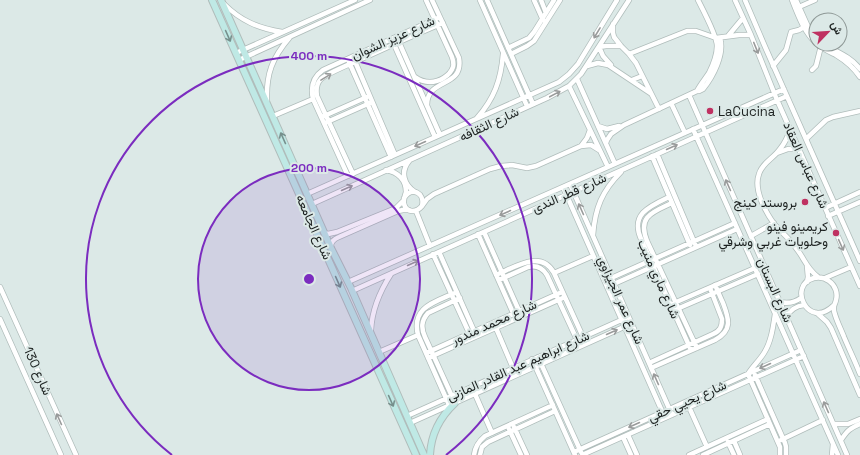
<svg xmlns="http://www.w3.org/2000/svg" width="860" height="455" font-family="'Space Grotesk',Vazirmatn,sans-serif">
  <style>
    .lines { fill: none; stroke-linecap: round; stroke-linejoin: round }
    .street-casing { stroke: #b0bdbb; stroke-width: 6 }
    .secondary-casing { stroke: #b0bdbb; stroke-width: 8 }
    .street { stroke: #fff; stroke-width: 4.5 }
    .secondary { stroke: #bfe9e5; stroke-width: 6 }
    .oneway { stroke: #999b9b }
    .oneway2 { stroke: #768f8c }
    .ring { fill: none; stroke: #7b2cbf; stroke-width: 2 }
    .poi-dot { fill: #bf3161; stroke: #dce9e7; stroke-width: 1.5 }
    .labels { text-anchor: middle; dominant-baseline: central; stroke-width: 4; stroke-linejoin: round; paint-order: stroke }
    .street-label { font-size: 13px; fill: #1c2120; stroke: #dce9e7 }
    .poi-label { font-size: 13px; fill: #1c2120; stroke: #dce9e7; text-anchor: end }
    .centre { fill: #7b2cbf; stroke: #dce9e7; stroke-width: 2 }
    .ring-label { font-size: 12px; text-anchor: middle; font-weight: bold; fill: #7b2cbf; stroke: #dce9e7; stroke-width: 4; stroke-linejoin: round; paint-order: stroke }
  </style>
  <rect width="100%" height="100%" fill="#dce9e7"/>
  <g class="lines">
    <g class="street-casing">
      <path id="street" d="M480 0 527 106
        M487 0 533 104
        M534 0 543 20
        M541 0 546 13
        M735 0 751 35 777 100 860 286
        M745 0 766 49 860 261
        M792 0C798 15 804 32 816 43
        M796 0 809 29 816 38
        M224 4C241 21 258 28 282 32
        M799 7 815 0
        M613 24V33L614 37 621 46 629 54 636 63 659 109
        M728 36 743 18
        M398 40 440 135
        M393 42 435 137
        M817 44C823 49 830 52 836 55 846 61 854 68 860 77
        M823 44C836 52 850 56 860 69
        M508 48 529 38 534 32 554 0
        M236 53 355 0
        M511 54 527 46 534 41 560 0
        M629 54 687 31H696L716 38 739 35H751
        M354 59 395 155
        M239 60 370 0
        M349 62 391 157
        M611 65 603 56 599 47 606 46H621
        M587 66 598 63 608 65 650 93
        M773 66 786 50 791 32 799 30 804 27
        M812 70 816 66 821 46
        M415 77C419 80 424 82 430 82 439 82 450 76 453 67 454 64 453 60 452 57L426 0
        M577 79 615 164
        M632 80 642 76
        M569 86 608 167
        M697 91C700 85 705 79 709 73 713 65 717 55 717 46 717 36 703 10 698 0
        M689 95 847 455
        M267 101C266 74 272 58 290 37
        M671 103 685 133
        M427 106C426 77 464 89 459 58L432 0
        M273 116 313 99
        M324 116 367 97
        M477 118C494 99 501 80 503 54
        M327 122 370 103
        M598 126 607 129 619 126
        M693 129 838 455
        M790 130C788 136 785 143 780 149 774 158 762 163 759 174 753 190 766 213 775 225 782 233 790 239 796 248 805 259 806 268 818 277
        M806 139 826 120 833 117 860 111
        M606 143 607 140 611 134 624 125 697 91H699L703 89C713 77 725 54 720 38
        M581 146 587 138 590 130
        M777 153 788 149H799
        M657 154 695 244
        M652 156 690 245
        M409 161C400 172 404 185 415 192
        M386 170C398 172 406 180 406 192 405 196 403 200 404 204 407 214 417 212 422 206 425 193 412 186 404 198
        M353 174 317 96C316 90 316 84 321 79 328 73 348 65 357 61 386 48 414 35 443 23
        M348 176 313 99C310 86 313 77 323 70L440 17
        M570 184 672 415
        M563 187 665 418
        M307 194 476 119 559 82 569 74 578 64 617 0
        M669 197C650 206 630 214 641 239L691 350
        M672 203C653 212 637 216 647 241L697 348
        M312 204 547 98 569 86 581 74 629 0
        M422 206 427 199 434 194 490 169 501 166 512 165 527 168 536 166 581 146 591 145 599 150
        M825 208 860 192
        M416 211 430 246
        M828 216 860 202
        M484 232 520 313
        M324 233 328 234 337 232 396 208 404 200
        M478 234 514 315
        M593 235C595 208 602 191 621 172
        M751 236 774 223
        M331 248C330 242 334 239 339 237L398 211 403 210H409
        M439 252 475 333
        M433 254 470 335
        M554 273 593 256
        M496 275C515 267 541 249 554 273L583 337
        M825 278 851 267
        M609 279 735 223
        M499 280 528 267C536 265 542 267 547 275L577 340
        M348 282 784 89
        M807 282 808 277 807 266
        M0 287 76 455
        M607 287 737 229
        M352 291 787 96
        M780 302C788 304 794 303 801 298
        M674 303 755 268
        M833 306C808 330 787 285 814 278 819 277 825 278 829 281 835 285 838 293 836 300 835 305 833 305 834 311 836 320 841 329 844 337 849 349 855 361 860 374
        M677 309 758 274
        M817 313 827 322 831 328 860 395
        M775 314C773 328 771 342 764 353 759 361 753 366 748 374L780 447V455
        M786 317C791 309 796 306 804 305
        M0 319 61 455
        M496 328 513 368
        M371 330C372 310 380 291 391 274
        M379 352 418 335
        M426 353 562 292
        M538 357 581 452
        M428 358 565 297
        M532 359 575 455
        M649 363 713 334C720 331 722 327 722 319L710 288
        M651 368 715 340C733 330 729 319 723 303 720 297 718 291 715 285
        M755 375 785 443 786 447V455
        M475 394 492 433
        M455 403 425 337C421 328 421 321 428 313L460 298
        M449 405 418 335C411 306 436 302 457 292
        M689 407 707 447
        M407 416 628 317
        M410 423 626 326
        M834 424H848L860 419
        M514 427 527 455
        M509 429 521 455
        M628 435 637 455
        M623 437 631 455
        M781 440 823 420
        M841 440C847 431 850 428 860 424
        M734 441 740 455
        M728 442 734 455
        M574 452 801 350
        M474 455C475 446 479 441 485 436L553 405
        M480 455 482 447 488 442 555 411
        M582 455 804 356
        M689 455 768 419
        M703 455 770 424
        M832 455 833 444"/>
    </g>
    <g class="secondary-casing">
      <path id="secondary" d="M212 0 416 455
        M221 0 331 248 351 288 424 455
        M430 455C431 434 440 417 455 403"/>
    </g>
    <use href="#street" class="street"/>
    <use href="#secondary" class="secondary"/>
  </g>
  <defs><path id="oneway-shaft" d="M-6 0H5M1.5-3L5.5 0L1.5 3" fill="none" stroke-width="1.6" stroke-linecap="round" stroke-linejoin="round"/></defs>
  <g class="oneway">
    <use href="#oneway-shaft" transform="translate(597 33) rotate(121)"/>
    <use href="#oneway-shaft" transform="translate(756 48) rotate(68)"/>
    <use href="#oneway-shaft" transform="translate(326 77) rotate(-32)"/>
    <use href="#oneway-shaft" transform="translate(555 94) rotate(-28)"/>
    <use href="#oneway-shaft" transform="translate(420 144) rotate(156)"/>
    <use href="#oneway-shaft" transform="translate(672 147) rotate(-24)"/>
    <use href="#oneway-shaft" transform="translate(728 185) rotate(-114)"/>
    <use href="#oneway-shaft" transform="translate(347 188) rotate(-24)"/>
    <use href="#oneway-shaft" transform="translate(581 209) rotate(-114)"/>
    <use href="#oneway-shaft" transform="translate(505 213) rotate(156)"/>
    <use href="#oneway-shaft" transform="translate(841 245) rotate(66)"/>
    <use href="#oneway-shaft" transform="translate(413 263) rotate(-24)"/>
    <use href="#oneway-shaft" transform="translate(612 332) rotate(-24)"/>
    <use href="#oneway-shaft" transform="translate(765 366) rotate(156)"/>
    <use href="#oneway-shaft" transform="translate(656 379) rotate(-114)"/>
    <use href="#oneway-shaft" transform="translate(826 407) rotate(-114)"/>
    <use href="#oneway-shaft" transform="translate(59 419) rotate(-114)"/>
    <use href="#oneway-shaft" transform="translate(634 425) rotate(156)"/>
  </g>
  <g class="oneway2">
    <use href="#oneway-shaft" transform="translate(228 36) rotate(66)"/>
    <use href="#oneway-shaft" transform="translate(283 138) rotate(-114)"/>
    <use href="#oneway-shaft" transform="translate(338 282) rotate(66)"/>
    <use href="#oneway-shaft" transform="translate(391 401) rotate(66)"/>
  </g>
  <circle cx="309" cy="279" r="111" fill="#7b2cbf" fill-opacity=".12"/>
  <g class="ring">
    <circle cx="309" cy="279" r="111"/>
    <path d="M172 455A223 223 0 1 1 446 455"/>
  </g>
  <g class="poi-dot">
    <circle cx="710" cy="111" r="4"/>
    <circle cx="805" cy="202" r="4"/>
    <circle cx="836" cy="233" r="4"/>
  </g>
  <g class="labels">
    <g class="street-label">
      <text transform="translate(393 38) rotate(-24)">شارع عزيز الشوان</text>
      <text transform="translate(489 124) rotate(-25)">شارع الثقافه</text>
      <text transform="translate(806 165) rotate(66)">شارع عباس العقاد</text>
      <text transform="translate(569 193) rotate(-24)">شارع قطر الندى</text>
      <text transform="translate(314 227) rotate(66)">شارع الجامعه</text>
      <text transform="translate(659 279) rotate(66)">شارع ماري منيب</text>
      <text transform="translate(775 290) rotate(66)">شارع البستان</text>
      <text transform="translate(621 300) rotate(66)">شارع عمر الجيزاوي</text>
      <text transform="translate(494 322) rotate(-24)">شارع محمد مندور</text>
      <text transform="translate(518 366) rotate(-24)">شارع ابراهيم عبد القادر المازنى</text>
      <text transform="translate(38 371) rotate(66)">شارع 130</text>
      <text transform="translate(687 401) rotate(-24)">شارع يحيي حقي</text>
    </g>
    <g class="poi-label">
      <text x="718" y="111" text-anchor="start">LaCucina</text>
      <text x="797" y="202">بروستد كينج</text>
      <text x="828" y="226">كريمينو فينو<tspan x="828" dy="15">وحلويات غربي وشرقي</tspan></text>
    </g>
  </g>
  <circle cx="309" cy="279" r="6" class="centre"/>
  <g class="ring-label">
    <text x="309" y="60">400 m</text>
    <text x="309" y="172">200 m</text>
  </g>
  <g transform="translate(828 32) rotate(65)"><circle r="19" fill="#dce9e7" stroke="#8f9997"/>
  <path d="M0-3L7 15L0 10L-7 15Z" fill="#bf3161"/>
  <text y="-6" font-size="11" font-weight="bold" text-anchor="middle" fill="#1c2120">ش</text>
  </g>
</svg>
